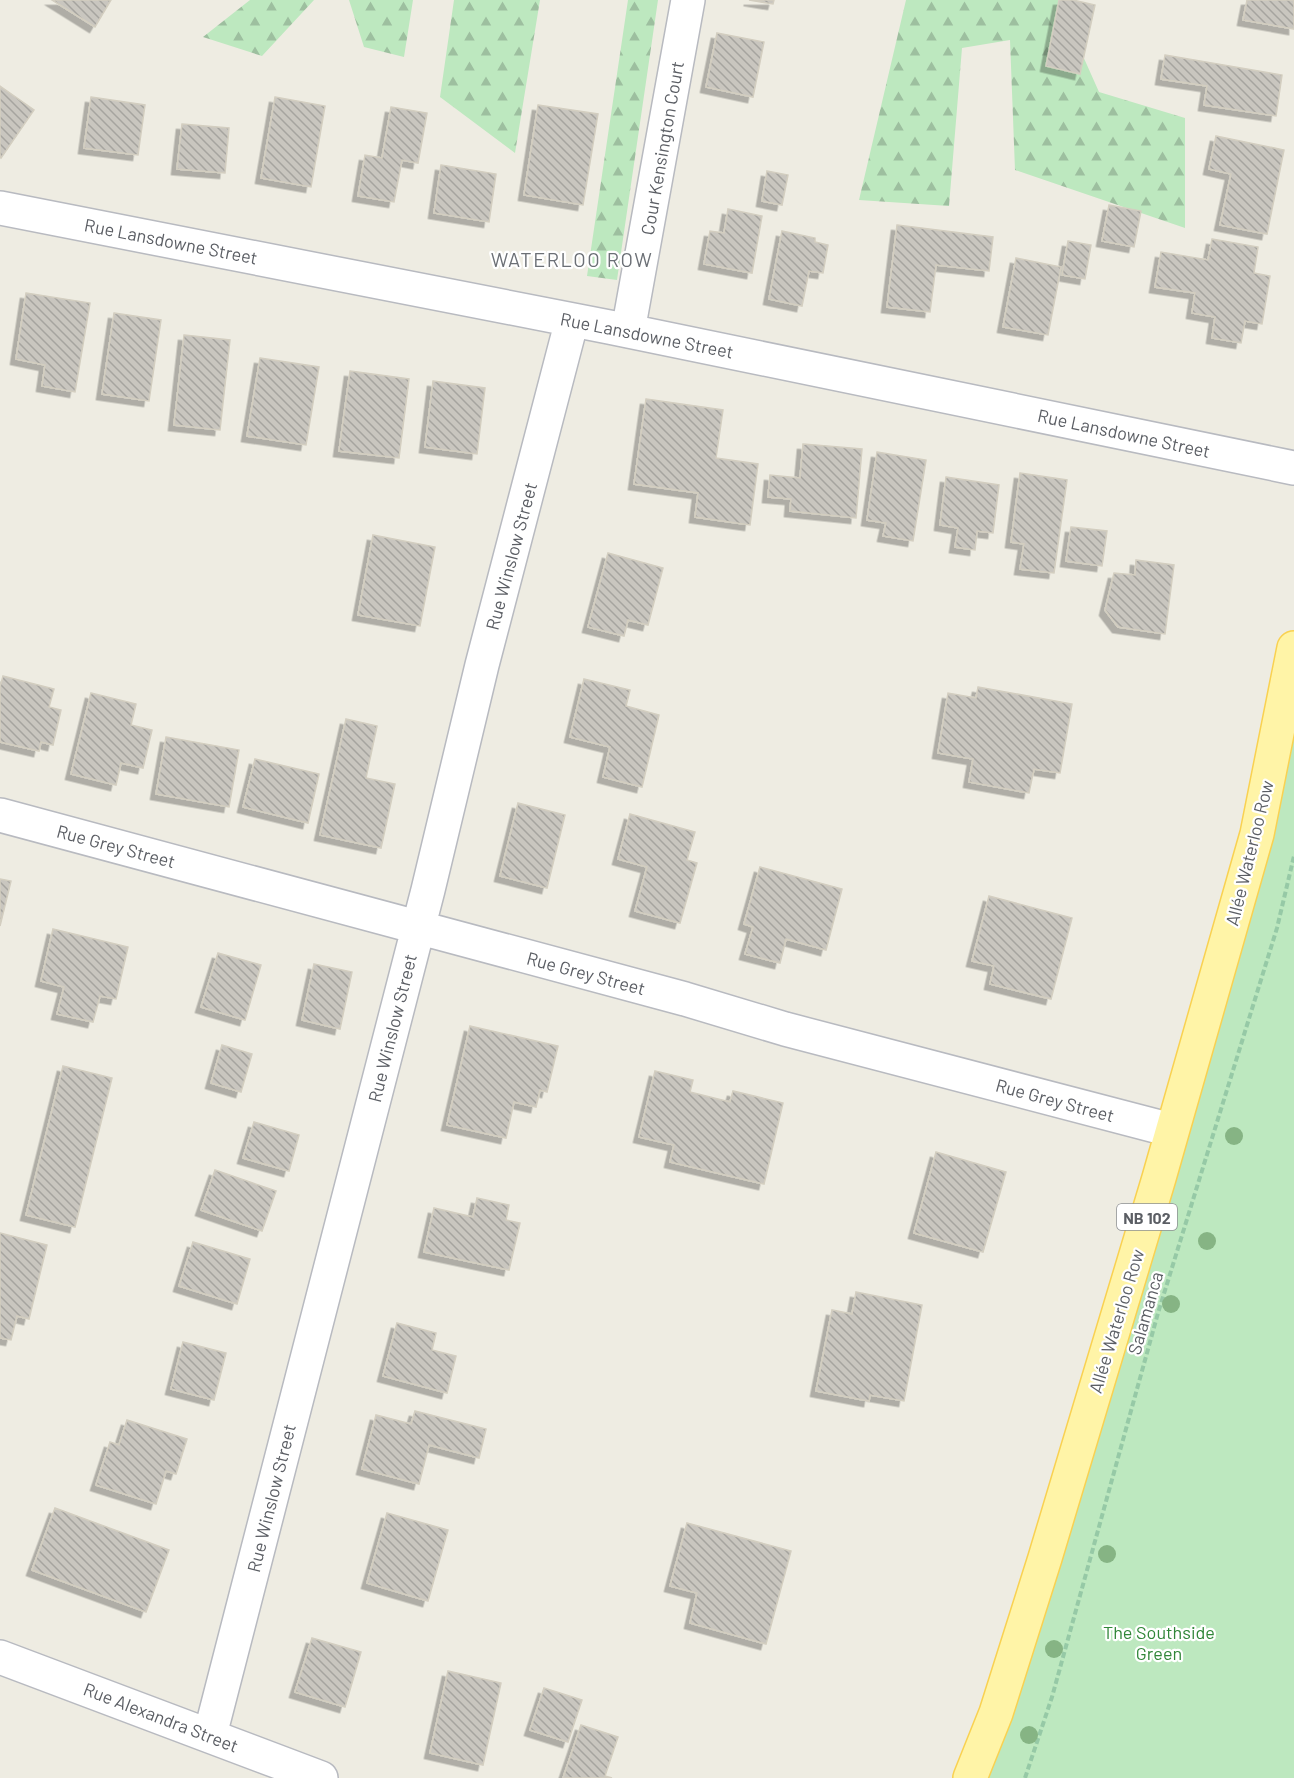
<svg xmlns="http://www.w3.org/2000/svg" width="1294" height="1778" font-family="Barlow,sans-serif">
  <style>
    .forest { fill: url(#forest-firs) }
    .park { fill: #bde8bf }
    .building { fill: url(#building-back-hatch); stroke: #d3cec0; stroke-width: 1.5; filter: url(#shadow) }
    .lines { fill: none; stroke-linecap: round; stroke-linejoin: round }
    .street-casing { stroke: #b8bac0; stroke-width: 36 }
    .primary-casing { stroke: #f9d151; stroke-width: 36 }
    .path { stroke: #96c9a6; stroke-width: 4; stroke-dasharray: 6 3; stroke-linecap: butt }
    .street { stroke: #fff; stroke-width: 33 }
    .primary { stroke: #fff4a7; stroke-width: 33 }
    .tree { fill: #86b484 }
    .labels { text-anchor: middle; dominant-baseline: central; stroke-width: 4.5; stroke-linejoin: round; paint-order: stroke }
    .shield { fill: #fff; stroke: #8c8e92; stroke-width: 1.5 }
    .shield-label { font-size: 16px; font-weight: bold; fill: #5b5e64 }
    .street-label { font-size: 18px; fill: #5b5e64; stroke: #fff }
    .park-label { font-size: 18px; fill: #308638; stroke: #fff }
    .neighbourhood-label { font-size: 20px; letter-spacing: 1.5px; fill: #6c7076; stroke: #fff }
  </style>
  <defs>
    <pattern id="forest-firs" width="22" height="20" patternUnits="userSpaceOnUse" patternTransform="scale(1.5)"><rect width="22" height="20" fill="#bde8bf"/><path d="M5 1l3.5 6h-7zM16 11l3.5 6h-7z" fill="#9dbf9f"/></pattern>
    <pattern id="building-back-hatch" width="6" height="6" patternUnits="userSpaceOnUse" patternTransform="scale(1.5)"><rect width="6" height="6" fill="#c9c6bf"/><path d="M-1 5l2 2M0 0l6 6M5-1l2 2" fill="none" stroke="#a6a49f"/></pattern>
    <filter id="shadow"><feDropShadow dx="-5.5" dy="5.5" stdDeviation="0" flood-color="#0004"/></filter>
  </defs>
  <rect width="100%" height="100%" fill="#eeece2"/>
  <path class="forest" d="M250 0H314L262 56 203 37Z
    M349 0H413L404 57 364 47Z
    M454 0H540L515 153 440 97Z
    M628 0H658L617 280 587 276Z
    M906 0H1058L1099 92 1185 118V228L1015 170 1010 40 962 48 949 206 859 200Z"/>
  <path class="park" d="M1294 648V1778H970Z"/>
  <path class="building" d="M52 0H111L95 27Z
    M749 0H774L773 4Z
    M1059 0H1073L1095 5 1080 74 1046 66Z
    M1247 0H1294V29L1243 20Z
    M717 33 764 42 753 97 706 87Z
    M1165 55 1282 75 1276 116 1204 105 1207 86 1161 79Z
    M0 86 34 110 1 158 0 157Z
    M91 97 145 105 138 155 84 148Z
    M275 97 325 106 311 187 261 178Z
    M538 105 598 114 583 205 524 195Z
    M391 107 427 113 418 163 402 160 394 202 358 196 365 155 382 158Z
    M182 124 229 128 225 173 177 169Z
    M1216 136 1284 150 1267 234 1220 225 1231 174 1209 169Z
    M441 165 496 174 489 222 434 213Z
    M767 171 788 175 782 205 762 201Z
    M1109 205 1141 211 1134 247 1102 241Z
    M728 209 762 216 752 273 704 264 710 231 724 233Z
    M897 225 993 237 989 271 936 265 930 312 887 307Z
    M782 231 815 238V242L828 245 823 273 809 271 802 306 769 299Z
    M1212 239 1258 247 1254 273 1270 276 1262 324 1245 321 1241 343 1212 338 1215 317 1192 313 1195 293 1155 287 1161 252 1208 260Z
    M1068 241 1091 245 1085 279 1062 275Z
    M1016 258 1061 267 1048 335 1003 327Z
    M26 293 90 303 75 392 42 386 45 365 16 359Z
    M114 313 161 320 149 401 102 394Z
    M184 335 230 340 220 430 174 425Z
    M260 358 319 367 306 445 247 436Z
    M350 371 409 379 399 458 339 451Z
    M433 381 485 388 477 454 425 447Z
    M646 399 723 410 716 458 758 464 750 525 695 517 698 493 634 484Z
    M803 444 862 449 856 518 790 511 791 499 768 497 770 475 800 478Z
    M877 452 926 460 913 541 883 536 886 523 867 520Z
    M1020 473 1067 480 1054 573 1020 569 1024 544 1011 542Z
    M946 477 999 485 993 533 977 531 975 550 955 547 958 528 940 525Z
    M1071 527 1107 531 1102 566 1066 561Z
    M373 535 435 547 420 626 358 615Z
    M608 553 663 568 648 625 628 620 624 636 588 627Z
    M1136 560 1174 565 1165 634 1118 627 1105 610 1114 573 1135 575Z
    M3 676 54 689 49 707 61 710 53 745 41 742 39 751 0 742V687Z
    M584 679 630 690 626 706 659 715 642 787 603 777 610 747 570 737Z
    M978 687 1072 704 1060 773 1034 769 1029 793 969 782 973 759 938 753 948 693 976 698Z
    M91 693 136 704 131 725 152 730 143 768 121 763 116 785 71 774Z
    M346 719 377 726 366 778 395 784 381 848 320 835Z
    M166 737 239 750 229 807 156 794Z
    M255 759 319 774 308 823 243 807Z
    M518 803 565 815 547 888 500 876Z
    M630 814 695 832 687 860 697 863 680 923 635 911 647 867 618 859Z
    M760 867 842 889 826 950 786 939 780 963 745 954 753 927 744 924Z
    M0 879 11 881 0 926Z
    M989 896 1072 918 1051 999 990 984 994 966 972 961Z
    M53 929 128 947 116 999 100 996 93 1022 57 1014 64 987 41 981Z
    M218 953 261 965 245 1020 201 1007Z
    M314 964 352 972 340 1029 302 1020Z
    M470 1026 558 1046 547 1092 540 1090 536 1107 514 1102 506 1138 447 1125Z
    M222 1045 252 1054 241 1092 211 1083Z
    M63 1066 112 1078 75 1227 26 1215Z
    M655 1071 693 1080 690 1092 730 1102 733 1091 783 1103 764 1184 670 1162 674 1145 639 1137Z
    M254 1122 299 1135 289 1171 243 1158Z
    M936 1152 1006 1172 983 1252 914 1233Z
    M215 1170 276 1191 262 1231 201 1210Z
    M477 1198 509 1205 506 1220 520 1223 509 1270 424 1252 434 1208 473 1217Z
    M0 1233 47 1245 29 1319 17 1316 11 1340 0 1338Z
    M193 1242 250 1259 237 1304 179 1286Z
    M856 1292 922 1305 904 1401 870 1395 869 1401 816 1391 832 1310 852 1314Z
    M397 1323 436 1333 432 1350 456 1356 447 1393 383 1376Z
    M183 1342 226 1353 214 1400 171 1389Z
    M415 1411 486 1429 479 1458 429 1445 419 1484 362 1469 376 1415 411 1424Z
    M127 1420 187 1439 176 1474 166 1471 156 1504 96 1485 110 1442 119 1445Z
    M55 1508 169 1550 146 1612 32 1570Z
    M387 1513 448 1530 428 1601 367 1583Z
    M687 1523 791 1551 766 1644 690 1623 697 1593 670 1586Z
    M312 1638 361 1652 345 1707 295 1692Z
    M448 1671 501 1683 483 1765 430 1753Z
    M544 1688 582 1700 568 1742 530 1730Z
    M581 1725 618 1737 605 1776 612 1778H563Z"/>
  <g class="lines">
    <g class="street-casing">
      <path id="street" d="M0 208 609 327 1294 468
        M628 331 688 0
        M0 815 685 999 785 1029 1171 1130
        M0 1657 321 1778
        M210 1735 428 890 482 665 572 320"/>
    </g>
    <g class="primary-casing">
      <path id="primary" d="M970 1778 996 1713 1045 1558 1159 1178 1257 834 1294 648"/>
    </g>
    <path class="path" d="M1025 1778 1052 1697 1158 1313 1277 928 1294 856"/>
    <use href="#street" class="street"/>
    <use href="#primary" class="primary"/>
  </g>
  <g class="tree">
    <circle cx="1234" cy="1136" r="9"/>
    <circle cx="1207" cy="1241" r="9"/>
    <circle cx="1171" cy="1304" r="9"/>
    <circle cx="1107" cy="1554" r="9"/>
    <circle cx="1054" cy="1649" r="9"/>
    <circle cx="1029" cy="1735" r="9"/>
  </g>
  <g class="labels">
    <rect class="shield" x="1117" y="1204" width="60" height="26" rx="4.5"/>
    <g class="shield-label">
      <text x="1147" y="1217">NB 102</text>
    </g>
    <g class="street-label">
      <text transform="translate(662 148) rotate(-80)">Cour Kensington Court</text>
      <text transform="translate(171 241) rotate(11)">Rue Lansdowne Street</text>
      <text transform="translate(647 335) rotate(11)">Rue Lansdowne Street</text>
      <text transform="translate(1124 433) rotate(12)">Rue Lansdowne Street</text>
      <text transform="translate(511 556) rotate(-75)">Rue Winslow Street</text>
      <text transform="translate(116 846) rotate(15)">Rue Grey Street</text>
      <text transform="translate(1249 853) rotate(-76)">Allée Waterloo Row</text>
      <text transform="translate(586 973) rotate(15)">Rue Grey Street</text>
      <text transform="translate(392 1028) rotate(-76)">Rue Winslow Street</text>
      <text transform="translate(1055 1100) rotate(15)">Rue Grey Street</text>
      <text transform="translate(1145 1313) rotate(-74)">Salamanca</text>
      <text transform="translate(1116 1321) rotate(-73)">Allée Waterloo Row</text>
      <text transform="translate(271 1498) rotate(-76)">Rue Winslow Street</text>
      <text transform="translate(161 1717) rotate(21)">Rue Alexandra Street</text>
    </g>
    <g class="park-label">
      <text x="1159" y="1632">The Southside<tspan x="1159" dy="21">Green</tspan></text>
    </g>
    <g class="neighbourhood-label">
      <text x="572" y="259">WATERLOO ROW</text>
    </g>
  </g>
</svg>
